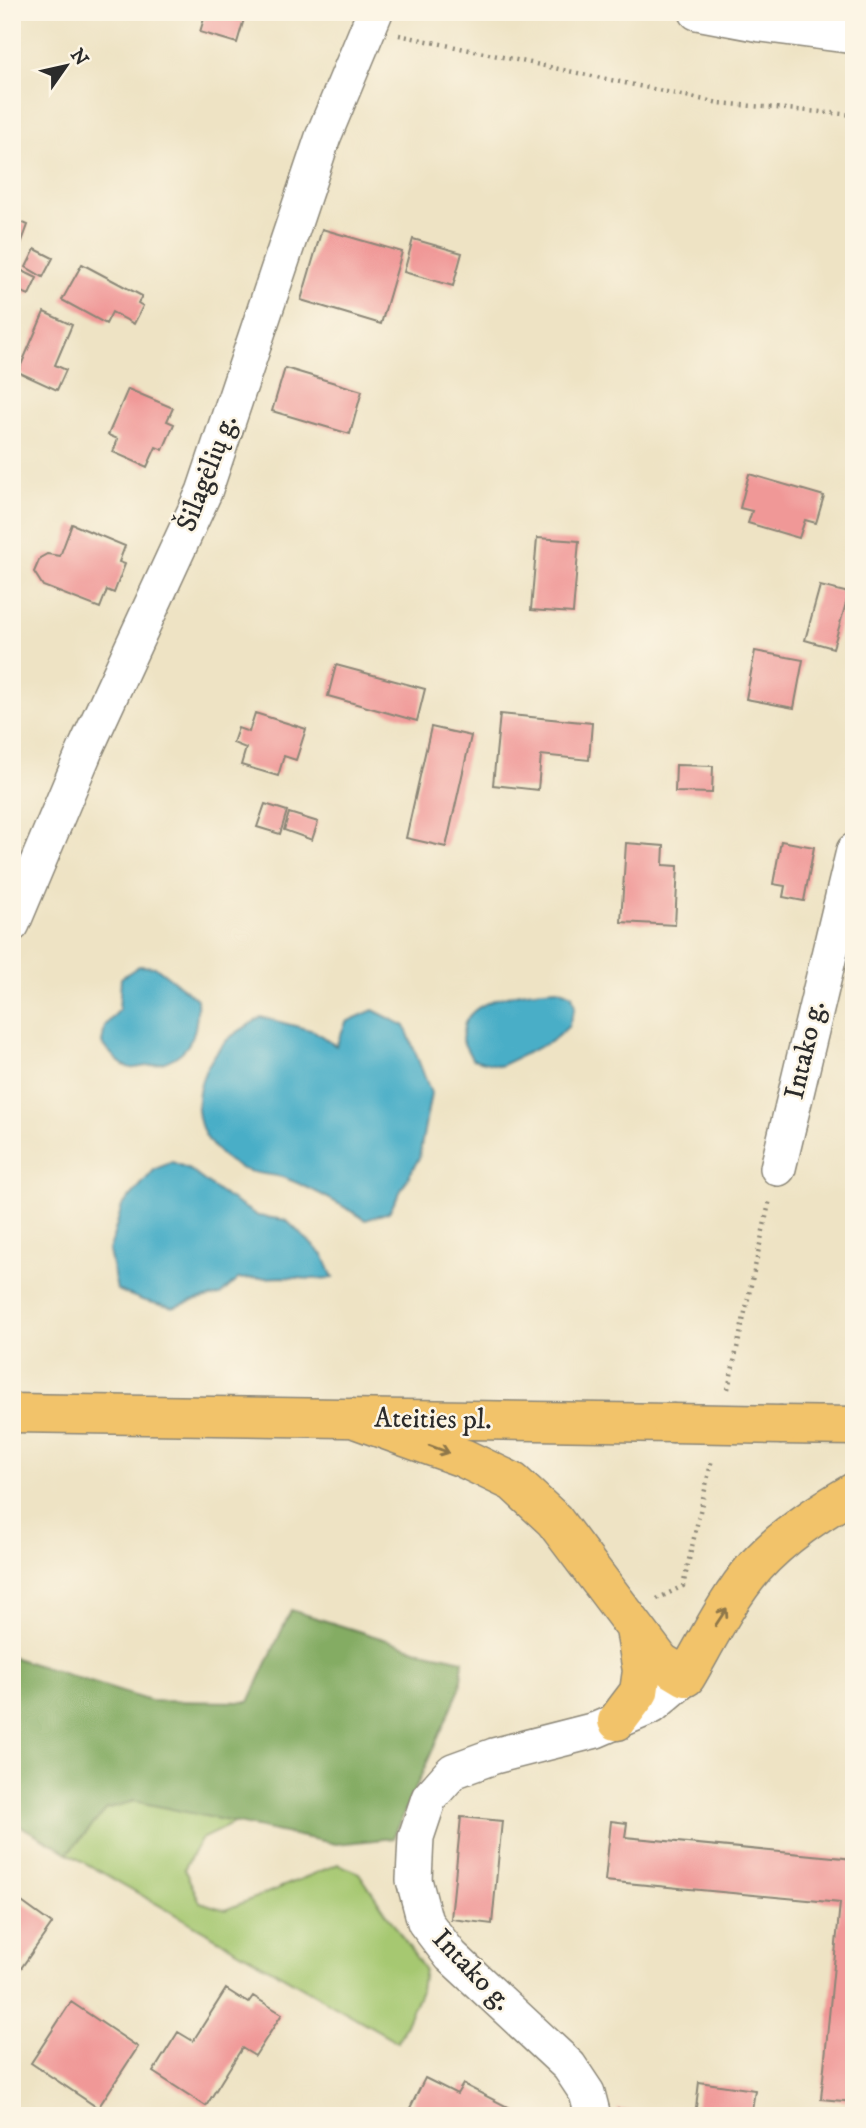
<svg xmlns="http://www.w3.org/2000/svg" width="866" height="2128" font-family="'IM FELL DW Pica',serif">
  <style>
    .green { fill: #a6c871; stroke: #687a4e; stroke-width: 2 }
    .forest { fill: #84ac63; stroke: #586c47; stroke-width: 2 }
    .water { fill: #48aec7; stroke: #3a6c79; stroke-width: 2 }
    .building { fill: #f09897 }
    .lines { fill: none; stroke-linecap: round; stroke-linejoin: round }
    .minor-casing { stroke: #8c8778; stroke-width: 38 }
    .highway-casing { stroke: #8c8778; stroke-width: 41 }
    .path { stroke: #8c8778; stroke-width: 4.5; stroke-dasharray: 2 5; stroke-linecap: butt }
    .minor { stroke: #fff; stroke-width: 35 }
    .highway { stroke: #f2c36a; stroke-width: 38 }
    .highway-bridge-casing { stroke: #8c8778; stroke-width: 41; stroke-linecap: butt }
    .highway-bridge { stroke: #f2c36a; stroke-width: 38 }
    .oneway { stroke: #8e774a }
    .labels { text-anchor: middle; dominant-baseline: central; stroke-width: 5; stroke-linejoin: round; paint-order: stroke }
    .street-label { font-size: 28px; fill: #2b2b2b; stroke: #fcf5e5 }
  </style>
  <rect width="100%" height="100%" fill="#fcf5e5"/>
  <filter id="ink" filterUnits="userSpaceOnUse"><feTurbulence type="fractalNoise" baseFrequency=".0143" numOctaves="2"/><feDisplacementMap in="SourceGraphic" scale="14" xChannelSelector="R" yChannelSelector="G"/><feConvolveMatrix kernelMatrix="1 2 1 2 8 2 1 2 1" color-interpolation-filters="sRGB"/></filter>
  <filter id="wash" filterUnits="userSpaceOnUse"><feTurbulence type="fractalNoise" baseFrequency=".00686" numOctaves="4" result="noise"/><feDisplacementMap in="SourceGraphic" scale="28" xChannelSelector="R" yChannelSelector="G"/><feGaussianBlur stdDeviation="1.57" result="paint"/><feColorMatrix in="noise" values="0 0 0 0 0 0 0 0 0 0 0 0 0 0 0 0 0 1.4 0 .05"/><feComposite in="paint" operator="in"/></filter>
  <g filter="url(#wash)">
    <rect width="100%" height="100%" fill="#eee3c4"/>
    <path class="green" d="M134 1801 236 1822 201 1839 184 1869 200 1902 225 1910 338 1864 359 1873 424 1969 421 1990 398 2042 68 1853 107 1808Z"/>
    <path class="forest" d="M291 1610 422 1651 463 1660 460 1689 393 1838 336 1844 134 1801 107 1809 68 1853 12 1821V1657L150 1701 249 1702Z"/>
    <path class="water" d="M139 966 156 967 197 999C199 1037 188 1060 148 1066 143 1066 136 1069 131 1068 119 1066 110 1052 102 1043L105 1026 119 1010 121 978Z
      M558 989 572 995 575 1007 568 1027 552 1041 500 1066 472 1059 462 1040C463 1035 463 1028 465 1023 476 996 532 990 558 989Z
      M373 1010 405 1026 431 1093 419 1158 389 1212 366 1220C340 1204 314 1189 285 1178 271 1173 252 1175 238 1167 186 1137 187 1083 226 1041 235 1032 250 1025 261 1017L314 1031 336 1046 346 1022Z
      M172 1162 187 1168 219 1192 258 1216 286 1220 324 1256 333 1278 311 1279 283 1277 238 1279 220 1295 192 1301 173 1308 142 1300 117 1290 109 1251 122 1206 155 1169Z"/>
    <g id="blocks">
      <path class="building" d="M206 12H246L237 43 200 32Z
        M12 218 28 225 21 244 12 241Z
        M322 229 402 252 381 324 301 300Z
        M413 239 462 253 453 286 404 272Z
        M35 249 53 258 43 277 26 267Z
        M82 264 142 296 138 303 143 306 134 324 112 312 106 324 62 300Z
        M12 266 37 278 29 295 12 288Z
        M44 312 72 325 55 365 66 370 57 390 18 372Z
        M285 368 362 391 350 434 272 411Z
        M128 389 173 408 167 421 174 424 163 450 156 447 147 467 113 452 118 439 108 435Z
        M749 474 824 496 816 523 805 520 799 538 748 523 752 511 740 508Z
        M72 524 125 546 119 562 125 564 114 593 107 590 100 608 43 586 34 572 40 558 47 554 60 556Z
        M537 538 579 541 573 613 531 610Z
        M820 586 849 593 833 648 805 640Z
        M755 651 803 660 794 708 746 699Z
        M336 665 425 689 417 721 328 696Z
        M255 713 306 729 296 760 284 756 278 776 241 765 246 748 233 743 238 728 249 732Z
        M500 714 592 723 589 760 541 755 538 790 493 785Z
        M431 727 471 736 446 847 406 838Z
        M676 765 713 766 712 793 675 792Z
        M265 804 287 811 280 834 257 827Z
        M289 813 318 822 312 840 284 830Z
        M781 841 814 847 804 901 783 897 785 886 773 884Z
        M626 843 664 846 663 865 678 866 675 925 621 922Z
        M461 1817 502 1821 492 1924 451 1919Z
        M611 1821 627 1823 625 1837 854 1859V2102L821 2099 840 1903 605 1881Z
        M19 1900 52 1924 12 1981V1910Z
        M226 1989 248 2003 253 1996 282 2014 255 2056 242 2048 206 2106 153 2072 178 2032 193 2041Z
        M71 2002 138 2047 98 2108 31 2063Z
        M425 2078 457 2094 463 2084 525 2116H406Z
        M699 2082 755 2090 751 2116H695Z
        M618 2109 648 2114V2116H617Z"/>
    </g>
  </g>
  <g filter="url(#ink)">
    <use href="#blocks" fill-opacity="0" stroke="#8c8778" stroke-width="2"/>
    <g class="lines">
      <g class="minor-casing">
        <path id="minor" d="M697 12 761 24 854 36
          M12 924 86 748 204 492 323 137 375 12
          M778 1168 854 851
          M593 2116 587 2093 569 2066 451 1956 425 1922 414 1880 416 1837 429 1798 453 1771 494 1756 596 1730 652 1706 686 1677"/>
      </g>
      <g class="highway-casing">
        <path id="highway" d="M12 1413 672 1423
          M352 1418 463 1458 513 1482 554 1520 661 1662 686 1677C707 1641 728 1598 755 1567 783 1536 818 1513 854 1492
          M782 1425 854 1426
          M617 1721 639 1692 642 1671 635 1629"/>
      </g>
      <path class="path" d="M399 35 719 103 854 115
        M728 1389 770 1199
        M657 1599 683 1586 712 1459"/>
      <use href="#minor" class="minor"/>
      <use href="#highway" class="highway"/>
      <g class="highway-bridge-casing">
        <path id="highway-bridge" d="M672 1423 782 1425"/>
      </g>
      <use href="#highway-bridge" class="highway-bridge"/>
    </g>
    <defs><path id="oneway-shaft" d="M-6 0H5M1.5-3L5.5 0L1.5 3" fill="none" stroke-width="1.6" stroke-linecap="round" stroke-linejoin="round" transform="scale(1.75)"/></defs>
    <g class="oneway">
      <use href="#oneway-shaft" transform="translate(439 1449) rotate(20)"/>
      <use href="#oneway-shaft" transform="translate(721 1617) rotate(-57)"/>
    </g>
  </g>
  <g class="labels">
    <g class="street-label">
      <text transform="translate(207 473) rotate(-69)">Šilagėlių g.</text>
      <text transform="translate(805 1050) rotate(-77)">Intako g.</text>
      <text transform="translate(433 1419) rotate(1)">Ateities pl.</text>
      <text transform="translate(472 1970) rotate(46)">Intako g.</text>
    </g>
  </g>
  <rect width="866" height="2128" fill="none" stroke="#fcf5e5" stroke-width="42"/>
  <g transform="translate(66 66) rotate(56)" stroke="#fcf5e5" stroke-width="5" paint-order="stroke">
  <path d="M0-5L12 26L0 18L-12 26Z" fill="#2b2b2b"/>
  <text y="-10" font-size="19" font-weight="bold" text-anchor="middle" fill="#2b2b2b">N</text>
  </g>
</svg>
